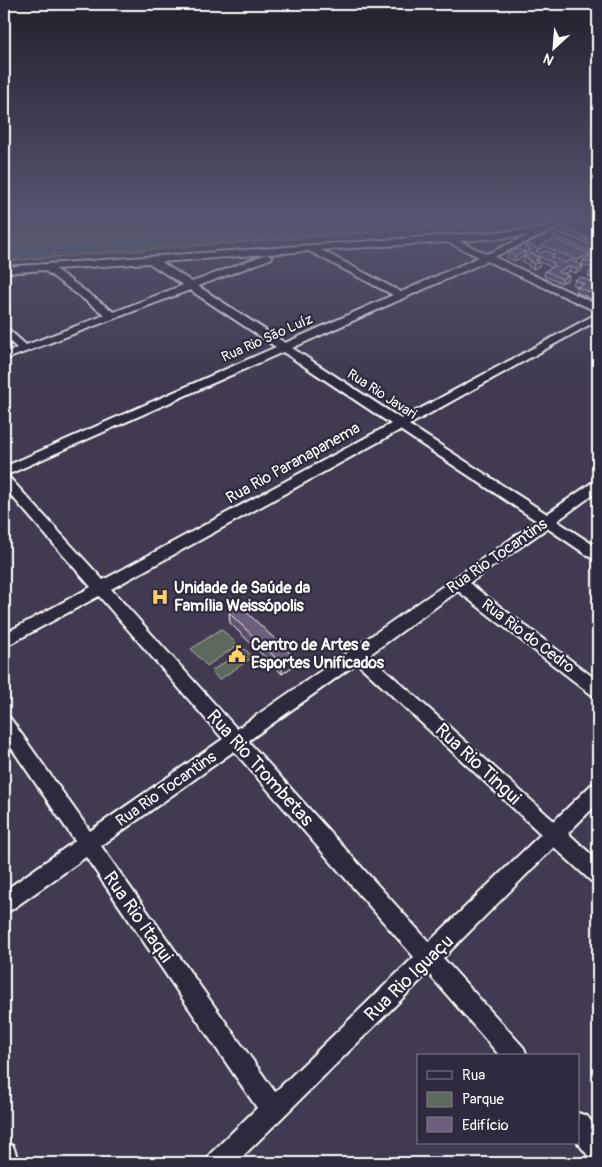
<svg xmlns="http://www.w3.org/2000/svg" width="602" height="1167" font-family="Pangolin,sans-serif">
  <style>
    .green { fill: #5e685c; stroke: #aeb4ae }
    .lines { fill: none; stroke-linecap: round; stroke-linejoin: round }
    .river { fill: #4d6378; fill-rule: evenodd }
    .minor-casing { stroke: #fff; stroke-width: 4 }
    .minor { fill: #2f2a3d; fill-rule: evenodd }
    .wall { fill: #5d536c; stroke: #fff }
    .shaded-wall { fill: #4c4358; stroke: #fff }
    .building { fill: #6c607d; stroke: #fff }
    .labels { text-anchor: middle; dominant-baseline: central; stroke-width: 4.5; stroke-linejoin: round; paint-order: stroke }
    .far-street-label { font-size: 14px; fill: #fff; stroke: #2f2a3d }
    .street-label { font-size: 16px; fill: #fff; stroke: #2f2a3d }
    .poi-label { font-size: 16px; font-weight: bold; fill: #fff; stroke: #2f2a3d; text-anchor: start }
    .near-street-label { font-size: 19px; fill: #fff; stroke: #2f2a3d }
  </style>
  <rect width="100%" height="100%" fill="#413a50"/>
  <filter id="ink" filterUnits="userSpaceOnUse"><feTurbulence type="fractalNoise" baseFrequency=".02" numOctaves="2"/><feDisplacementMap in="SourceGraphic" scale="10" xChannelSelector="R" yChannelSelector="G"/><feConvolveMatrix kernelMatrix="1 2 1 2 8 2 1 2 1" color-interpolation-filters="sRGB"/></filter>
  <g filter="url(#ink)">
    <path class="green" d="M4 218H507L490 223 4 261Z
      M221 629 238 645 207 666 191 649Z
      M245 649 253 657 219 680 211 671Z"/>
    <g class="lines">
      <path class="river" d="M428 218H484L479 221 203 240 4 257V251L203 234Z"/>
      <g class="minor-casing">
        <path id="minor" d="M567 218H579L494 257 598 305V312L487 261 292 348 401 419 598 313V320L409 425 547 514 593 482 598 481V491L557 521 598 548V560L593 559 547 528 469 583 598 681V697L592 695 458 591 369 655 554 821 591 785 598 783V803L568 833 598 861V884L591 881 554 847 443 958 524 1048 527 1056H500L428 973 236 1163H207L210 1154 257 1108 86 857 11 910 4 913V891L75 841 4 737V716L10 718 90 831 223 739 99 596 4 647V634L91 587 4 487V467L276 347 190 290 4 360V353L17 348 4 336V328L8 329 26 345 105 315 44 270 4 273V267L541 229ZM527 236 487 254 459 241ZM447 242 479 257 401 292 321 250ZM309 251 393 295 285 343 198 286 270 259 272 257 267 254ZM267 254 192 282 161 262ZM149 263 183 285 114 312 55 269ZM283 352 391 424 103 580 7 475ZM400 430 537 521 237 729 111 589ZM357 663 541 834 429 942 248 741ZM234 751 414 957 275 1092 101 846Z
          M578 1113 587 1116 598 1130V1160L589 1157 578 1143Z
          M4 1143 13 1146 19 1163H4Z"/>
      </g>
      <use href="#minor" class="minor"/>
    </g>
    <path class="wall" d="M567 228V230L587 238 586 240 598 242V254L594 253 595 251 592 252 552 235 554 230Z
      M541 245 590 254 589 257 598 261V278L596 279 588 276 590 271 597 267H596V266L591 268 582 264 581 265 583 266 582 270 575 273 569 271 563 273 569 275 568 280 561 283 544 276 545 271 551 268V267L540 262 539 266 533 269 529 267V265L523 262 524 257 527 256 526 255V252L524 251 525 246 540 249Z
      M508 253 524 256 514 261 507 258Z
      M575 280 598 285V295L592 299 576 292 578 287 573 285Z
      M229 613 293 666 282 674 230 623Z"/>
    <path class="shaded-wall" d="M598 245V249L596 248 595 251 592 252 594 247Z
      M525 252 524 256 514 261 515 256Z
      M590 254 588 261 583 260 582 264 575 268 577 260Z
      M539 258 538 262H540L539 266 533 269 535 260Z
      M598 261 596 266 591 268 593 264Z
      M570 266 569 271 557 277 558 272Z
      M583 266 582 270 575 273 577 269Z
      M569 275 568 280 561 283 562 279Z
      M598 291V295L592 299 594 294Z
      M293 656V666L282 674V664Z"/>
    <path class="building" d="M563 226 567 228 564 229 587 238 584 239 587 240 592 238 598 242V245L594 247 554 230Z
      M555 239 590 254 577 260 541 245Z
      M529 244 540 249 536 251 541 253 546 251 555 255 551 257 564 263 571 260 583 266 577 269 570 266 558 272 569 275 562 279 545 271 556 266 552 264 554 263 527 251 531 249 525 246Z
      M518 249 525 252 515 256 508 253Z
      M531 254 539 258 535 260 540 262 534 264 530 262 533 261 524 257Z
      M589 257 598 261 593 264 583 260Z
      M597 267H598V274L590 271Z
      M581 277 598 285V291L594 294 577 287 584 284 575 280Z
      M240 606 293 656 282 664 229 613Z"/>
  </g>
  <linearGradient id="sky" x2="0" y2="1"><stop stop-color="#24202c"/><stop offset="0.57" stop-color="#54556f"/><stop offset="1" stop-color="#54556f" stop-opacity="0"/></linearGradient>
  <rect width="602" height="382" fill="url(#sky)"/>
  <defs>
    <g id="hospital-bare" transform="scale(1.35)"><path d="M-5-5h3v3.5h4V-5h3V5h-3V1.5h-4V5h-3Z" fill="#ffd166" stroke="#2f2a3d" stroke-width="2.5" paint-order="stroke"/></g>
    <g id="civic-bare" transform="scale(1.35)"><path d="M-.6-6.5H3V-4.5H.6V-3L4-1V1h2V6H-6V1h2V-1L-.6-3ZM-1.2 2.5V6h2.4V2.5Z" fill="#ffd166" stroke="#2f2a3d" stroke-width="2.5" paint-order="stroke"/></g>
  </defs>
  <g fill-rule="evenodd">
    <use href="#hospital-bare" x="160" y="597"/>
    <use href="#civic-bare" x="237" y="654"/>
  </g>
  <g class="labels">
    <g class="far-street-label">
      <text transform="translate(267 338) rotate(-24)">Rua Rio São Luíz</text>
      <text transform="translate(382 394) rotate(33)">Rua Rio Javari</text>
    </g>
    <g class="street-label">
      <text transform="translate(293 463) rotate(-29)">Rua Rio Paranapanema</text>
      <text transform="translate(497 556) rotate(-35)">Rua Rio Tocantins</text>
      <text transform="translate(528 636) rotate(37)">Rua Rio do Cedro</text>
      <text transform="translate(166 789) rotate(-35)">Rua Rio Tocantins</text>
    </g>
    <g class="poi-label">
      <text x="174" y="588">Unidade de Saúde da<tspan x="174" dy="18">Família Weissópolis</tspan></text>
      <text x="251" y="645">Centro de Artes e<tspan x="251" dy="18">Esportes Unificados</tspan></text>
    </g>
    <g class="near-street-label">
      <text transform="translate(478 764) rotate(43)">Rua Rio Tingui</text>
      <text transform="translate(260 768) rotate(48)">Rua Rio Trombetas</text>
      <text transform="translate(138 917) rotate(55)">Rua Rio Itaqui</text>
      <text transform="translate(409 978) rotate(-44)">Rua Rio Iguaçu</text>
    </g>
  </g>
  <rect width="602" height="1167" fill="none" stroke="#2f2a3d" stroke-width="20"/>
  <rect x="10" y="10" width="582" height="1147" fill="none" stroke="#fff" stroke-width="2" filter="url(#ink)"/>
  <rect x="417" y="1054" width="162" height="90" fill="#2f2a3d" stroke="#827f8b"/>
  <rect x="427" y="1071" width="25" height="8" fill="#2f2a3d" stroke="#827f8b"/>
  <text x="462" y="1080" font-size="15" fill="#ffffff">Rua</text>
  <rect x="427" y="1092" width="25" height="15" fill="#5e685c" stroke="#827f8b"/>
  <text x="462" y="1104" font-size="15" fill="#ffffff">Parque</text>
  <rect x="427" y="1117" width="25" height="15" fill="#6c607d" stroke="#827f8b"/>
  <text x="462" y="1130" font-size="15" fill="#ffffff">Edifício</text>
  <g transform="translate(554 48) rotate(206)" stroke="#2f2a3d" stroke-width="4" paint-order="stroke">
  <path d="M0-4L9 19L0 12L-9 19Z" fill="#ffffff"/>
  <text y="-8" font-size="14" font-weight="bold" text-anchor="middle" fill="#ffffff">N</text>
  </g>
</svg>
